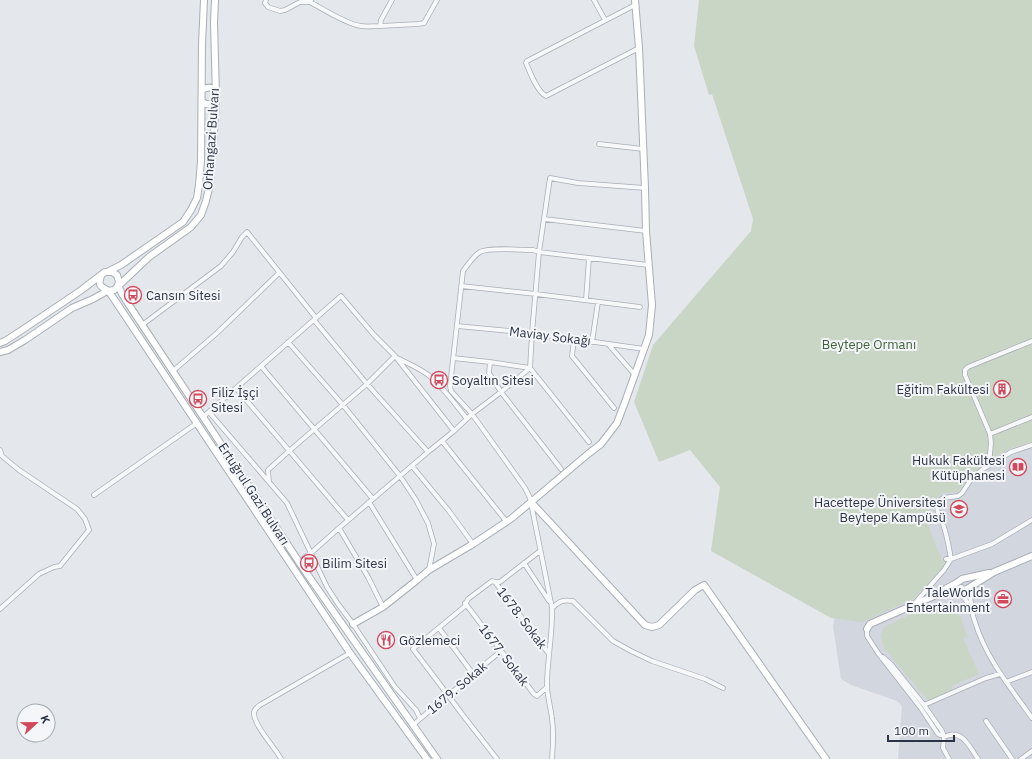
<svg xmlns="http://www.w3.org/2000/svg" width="1032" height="759" font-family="'IBM Plex Sans',sans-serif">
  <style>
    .built { fill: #d2d6de }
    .green { fill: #c9d6c5 }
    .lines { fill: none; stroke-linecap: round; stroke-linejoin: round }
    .street-casing { stroke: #a9aeb7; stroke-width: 5.5 }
    .secondary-casing { stroke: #a9aeb7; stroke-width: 8 }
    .street { stroke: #f7f8fa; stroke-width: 4 }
    .secondary { stroke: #fff; stroke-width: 6 }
    .labels { text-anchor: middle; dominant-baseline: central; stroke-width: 4; stroke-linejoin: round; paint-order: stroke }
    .street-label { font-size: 13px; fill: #2b3445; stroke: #f4f6f9 }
    .poi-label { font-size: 13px; fill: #2b3445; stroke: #f4f6f9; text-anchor: start }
    .park-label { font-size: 13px; fill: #3f6138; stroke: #f4f6f9 }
  </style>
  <rect width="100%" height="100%" fill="#e4e7ec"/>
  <path class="built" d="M1032 322V759H898L902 706 897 701 851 685 841 679 833 626 845 567Z"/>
  <path class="green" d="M699 0H1032V443L1013 447 985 463 957 492 943 493 935 499 933 509 923 513 942 560 944 561 946 560V564L935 577 913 599 862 622 831 618 711 551 720 487 690 450 659 462 634 402 653 345 751 231 753 219 712 94 709 95 694 46Z
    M939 601 938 607 955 613 961 617 967 637 963 638 979 674 951 686 953 691 929 702 884 648 881 636 883 629 886 626Z"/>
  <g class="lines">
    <g class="street-casing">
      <path id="street" d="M266 0 265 3 268 7 280 11 285 10 300 2H310L311 0
        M594 0 605 20
        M310 2C323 9 346 24 361 26 367 27 373 26 380 26L381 20 392 0
        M635 5 531 59 527 61 526 63C530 72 537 92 546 96L639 48
        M380 26 418 24 424 23 437 0
        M599 144 643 149
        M544 219 646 231
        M461 286 536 294 640 307
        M586 300 589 258
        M314 320 367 384 428 452
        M142 325 221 266 233 252 242 237 247 232 316 318
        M457 326 532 333 644 349
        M574 339 572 356 614 408
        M288 342 343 405 400 476 416 500 428 523 434 544 429 570
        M592 342 598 302
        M608 344 635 375
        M397 358C409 364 422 369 432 378 445 390 456 405 467 419
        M453 358 490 362 530 368 589 442
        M490 362 489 373 501 392 561 469
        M261 366 373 499
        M173 371 217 333 279 273
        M236 388 348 520
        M209 412 287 503 327 587 338 604 353 624 395 687 416 710 420 718
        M203 417 341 296 374 335 395 356 454 431
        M990 434 1032 417
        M442 441 506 521
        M0 450 2 456 19 470 77 509 85 519 89 530 60 566 54 567 39 574 0 609
        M989 465 991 443 990 434 965 375V370L968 367 1032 341
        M412 466 449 511 473 544
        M269 482 268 470 289 451 367 384 395 356
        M94 495 197 423
        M369 502 417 580
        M339 528 368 577 383 607
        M304 558 311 553 339 528 428 452 454 431 472 414 501 392 530 368 532 333 539 252 550 178 578 183 645 188
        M946 559H951L992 544 1032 520
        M524 563 549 601
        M495 582 549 654
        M969 588C971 599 971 612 975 622 986 658 1010 687 1032 718
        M961 589 962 593 972 612
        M465 603 534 694 537 696 547 687
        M914 604 944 570 951 559C949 547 947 535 943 524 939 514 936 513 938 502L943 498 958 496 962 493 972 478 983 469 1011 452 1032 445
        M552 608C559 602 562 599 573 601L613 641 631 651 652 661 705 679 723 688
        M439 628 473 674
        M867 629V636L878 653 920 707 938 734 940 735H943
        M883 657 891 664 924 705 942 731 944 737 943 748 949 759
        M1006 682 1032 672
        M924 705 986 678 1000 674
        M986 721 1012 759
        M413 725 448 695 472 677 473 674 501 651
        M944 737C962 728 969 746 978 759
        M281 759C275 747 253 725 254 712 255 709 257 707 260 705L350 653
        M497 759 462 714 459 710 448 695 413 649 464 607 468 599 492 581 495 582H500L540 551
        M552 759C553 746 554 732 552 719 551 708 547 696 547 685 547 660 553 634 552 608L530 498 525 488 472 414 451 391 450 386 463 271C468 265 473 256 480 252 488 247 521 250 533 250L539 252 648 265
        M1021 759 1032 751"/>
    </g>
    <g class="secondary-casing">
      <path id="secondary" d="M202 90C207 87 211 86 215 91
        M202 101C206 106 211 105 216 102
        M109 271 121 265 183 222 191 210 197 198 199 185 201 161 202 44 204 0
        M101 276C98 285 100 286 107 290 109 292 112 296 114 299L350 653 427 759
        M0 343 5 341 22 330 80 291 105 272H112L117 275 119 282 118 285 122 294 131 308 305 571 437 759
        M0 352 8 350 25 340 72 308 93 299 107 291 114 290 149 257 191 227 201 215 206 201 210 184 215 118 216 97 214 22 215 0
        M531 502 645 625 652 627 659 625 695 590 704 585 826 759
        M938 594C945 588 955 585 962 579L989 573
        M353 624 383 607 417 580 429 570 473 544 512 518 588 454 601 444 617 423 625 402 649 335 652 305 646 231 645 188 639 48 635 0
        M867 629 870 624 936 595 952 592 961 588 963 590 967 589 994 572 1032 556"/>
    </g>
    <use href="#street" class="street"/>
    <use href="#secondary" class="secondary"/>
  </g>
  <defs>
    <g id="bus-ring" transform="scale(0.9)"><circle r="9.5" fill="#f4f6f9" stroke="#d1495b" stroke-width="1.5"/><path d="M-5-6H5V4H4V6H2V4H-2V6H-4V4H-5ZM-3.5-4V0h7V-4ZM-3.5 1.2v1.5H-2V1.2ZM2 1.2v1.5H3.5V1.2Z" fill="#d1495b"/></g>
    <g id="building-ring" transform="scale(0.9)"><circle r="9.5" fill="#f4f6f9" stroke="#d1495b" stroke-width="1.5"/><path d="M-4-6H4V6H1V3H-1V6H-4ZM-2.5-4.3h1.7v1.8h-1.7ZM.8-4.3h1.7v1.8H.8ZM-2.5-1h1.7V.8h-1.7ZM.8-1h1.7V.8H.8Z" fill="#d1495b"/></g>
    <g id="library-ring" transform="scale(0.9)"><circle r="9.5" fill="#f4f6f9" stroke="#d1495b" stroke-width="1.5"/><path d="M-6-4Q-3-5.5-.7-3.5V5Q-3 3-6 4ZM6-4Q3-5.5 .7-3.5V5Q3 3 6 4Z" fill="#d1495b"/></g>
    <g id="university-ring" transform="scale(0.9)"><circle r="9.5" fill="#f4f6f9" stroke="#d1495b" stroke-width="1.5"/><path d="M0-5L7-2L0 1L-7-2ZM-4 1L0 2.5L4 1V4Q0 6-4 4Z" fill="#d1495b"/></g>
    <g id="office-ring" transform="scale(0.9)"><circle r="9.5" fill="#f4f6f9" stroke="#d1495b" stroke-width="1.5"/><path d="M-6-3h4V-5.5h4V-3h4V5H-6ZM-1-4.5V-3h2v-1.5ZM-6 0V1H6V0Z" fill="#d1495b"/></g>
    <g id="restaurant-ring" transform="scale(0.9)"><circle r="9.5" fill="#f4f6f9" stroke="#d1495b" stroke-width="1.5"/><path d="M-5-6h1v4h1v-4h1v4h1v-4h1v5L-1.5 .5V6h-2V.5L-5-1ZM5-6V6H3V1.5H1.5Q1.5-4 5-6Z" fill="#d1495b"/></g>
  </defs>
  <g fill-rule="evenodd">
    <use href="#bus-ring" x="133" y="295"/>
    <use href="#bus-ring" x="439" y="380"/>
    <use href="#building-ring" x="1002" y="389"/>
    <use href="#bus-ring" x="198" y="399"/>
    <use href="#library-ring" x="1018" y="467"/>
    <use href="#university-ring" x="959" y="509"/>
    <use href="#bus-ring" x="309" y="563"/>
    <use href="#office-ring" x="1003" y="599"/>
    <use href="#restaurant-ring" x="386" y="640"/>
  </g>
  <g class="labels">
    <g class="street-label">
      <text transform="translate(211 139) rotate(-86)">Orhangazi Bulvarı</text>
      <text transform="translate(550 336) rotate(7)">Maviay Sokağı</text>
      <text transform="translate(254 494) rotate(57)">Ertuğrul Gazi Bulvarı</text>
      <text transform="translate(522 618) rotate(53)">1678. Sokak</text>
      <text transform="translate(504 655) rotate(53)">1677. Sokak</text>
      <text transform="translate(457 688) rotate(-40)">1679. Sokak</text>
    </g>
    <g class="poi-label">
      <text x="146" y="295">Cansın Sitesi</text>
      <text x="452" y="380">Soyaltın Sitesi</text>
      <text x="989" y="389" text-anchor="end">Eğitim Fakültesi</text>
      <text x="211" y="392">Filiz İşçi<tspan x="211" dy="15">Sitesi</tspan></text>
      <text x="1005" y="460" text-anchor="end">Hukuk Fakültesi<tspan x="1005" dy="15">Kütüphanesi</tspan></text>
      <text x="946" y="502" text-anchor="end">Hacettepe Üniversitesi<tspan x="946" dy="15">Beytepe Kampüsü</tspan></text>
      <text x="322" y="563">Bilim Sitesi</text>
      <text x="990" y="592" text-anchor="end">TaleWorlds<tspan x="990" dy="15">Entertainment</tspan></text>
      <text x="399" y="640">Gözlemeci</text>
    </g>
    <g class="park-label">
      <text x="869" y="344">Beytepe Ormanı</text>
    </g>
  </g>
  <g transform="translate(36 723) rotate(68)"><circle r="19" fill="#f4f6f9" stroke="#a4a8b1"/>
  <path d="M0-3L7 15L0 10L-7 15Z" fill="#d1495b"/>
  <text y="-6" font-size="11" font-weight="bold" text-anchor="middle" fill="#2b3445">K</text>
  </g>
  <path d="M888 735v6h66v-6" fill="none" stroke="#2b3445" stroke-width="2"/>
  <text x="894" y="735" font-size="12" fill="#2b3445" stroke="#f4f6f9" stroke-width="3" paint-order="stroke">100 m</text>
</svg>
